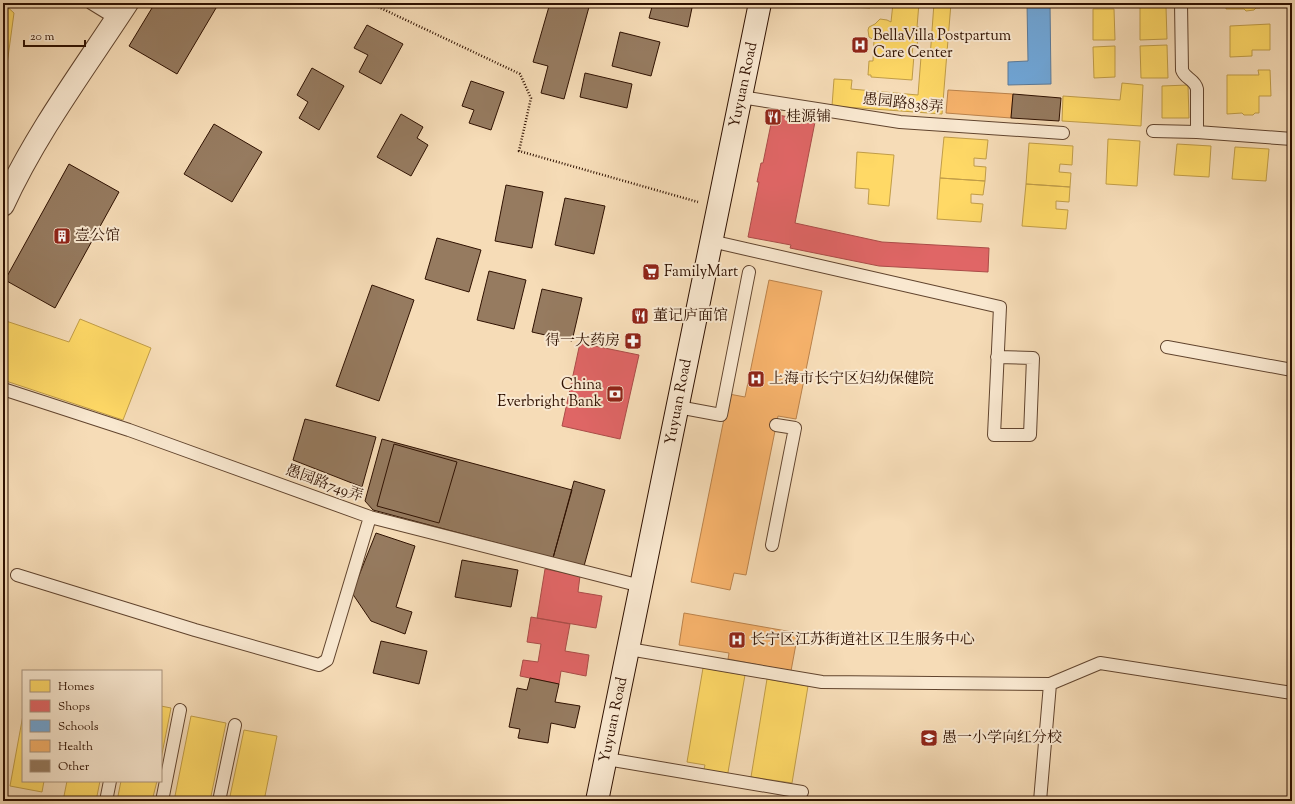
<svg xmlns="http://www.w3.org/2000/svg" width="1295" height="804" font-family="'Sorts Mill Goudy','Noto Serif SC',serif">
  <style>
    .homes { fill: #ffd966; stroke: #c19d48 }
    .shops { fill: #e06666; stroke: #ab4c48 }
    .schools { fill: #6fa8dc; stroke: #5c7b9a }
    .health { fill: #f6b26b; stroke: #ba824b }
    .building { fill: #967b60; stroke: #2f1101 }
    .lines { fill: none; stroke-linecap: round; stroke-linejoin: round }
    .service-casing { stroke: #61442e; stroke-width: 14 }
    .minor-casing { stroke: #61442e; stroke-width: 24 }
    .secondary-casing { stroke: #2f1101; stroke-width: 24 }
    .path { stroke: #2f1101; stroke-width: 2.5; stroke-dasharray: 1 2; stroke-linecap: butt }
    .service { stroke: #f9e8d0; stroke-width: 12 }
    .minor { stroke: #f9e8d0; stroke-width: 22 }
    .secondary { stroke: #f9e8d0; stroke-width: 22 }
    .labels { text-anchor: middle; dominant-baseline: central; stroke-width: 4; stroke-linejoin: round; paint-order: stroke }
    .poi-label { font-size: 15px; fill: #2f1101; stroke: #f9e8d0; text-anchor: start }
    .street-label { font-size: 15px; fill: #2f1101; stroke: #f9e8d0 }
  </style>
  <rect width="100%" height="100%" fill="#f6dcb7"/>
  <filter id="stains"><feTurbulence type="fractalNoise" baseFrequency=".005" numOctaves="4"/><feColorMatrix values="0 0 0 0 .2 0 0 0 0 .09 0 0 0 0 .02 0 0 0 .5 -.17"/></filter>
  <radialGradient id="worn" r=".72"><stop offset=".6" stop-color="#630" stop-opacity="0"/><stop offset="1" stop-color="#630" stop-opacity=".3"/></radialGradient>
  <path class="homes" d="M3 3 14 13 3 94Z
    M850 3H870V8L850 7Z
    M893 3H919L917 27H919L917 46H913L912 55H914L912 80 871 77V75H868L869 61H873L874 40 869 37 868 30 869 27 875 24 880 19 887 20 891 22Z
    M934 3H951L942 114 832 106 834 79 852 80 851 89 918 95 921 57 930 58Z
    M1226 3H1260V8H1256L1254 10 1246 11 1244 9H1226Z
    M1140 7H1166L1167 39 1140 40Z
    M1093 9H1114L1115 40H1093Z
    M1270 24V50H1252V56L1230 57V26Z
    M1167 45 1168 78H1141L1140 46Z
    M1115 46V77L1094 78 1093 47Z
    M1258 70H1270L1271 96H1259V113H1255L1253 115H1244L1242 113 1227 114V75H1259Z
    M1122 83 1143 85 1141 126 1062 121 1063 96 1120 100Z
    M1188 85 1189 118H1162V86Z
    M944 137 988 140 986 159 974 158V166L986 167 985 181 940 178Z
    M1108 139 1140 141 1137 186 1106 184Z
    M1029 143 1073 146 1072 165 1060 164 1059 172 1071 173 1070 187 1026 184Z
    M1177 144 1211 146 1209 177 1174 175Z
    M1235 147 1269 149 1266 181 1232 179Z
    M1292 151V183H1289Z
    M857 152 894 155 889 206 868 204 869 189 855 188Z
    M940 178 985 181 983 195 971 194V203L983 204 981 222 937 219Z
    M1026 184 1070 187 1069 202 1056 201V209L1068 210 1066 229 1022 226Z
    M80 319 151 348 123 420 3 380V320L69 342Z
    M703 668 745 675 727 778 703 773 705 765 687 762Z
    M767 679 808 686 792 783 751 777Z
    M161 706 171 708 161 759Z
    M23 715V781H44L42 792 10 786Z
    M191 716 226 723 210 801H174Z
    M244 730 277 736 264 801H229Z
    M67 781H100L96 801H63Z
    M121 781H157L152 801H117Z"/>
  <path class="shops" d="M773 114 815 122 795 223 882 242 989 248 988 272 879 266 790 248 791 245 748 237 759 182H757L761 163H763Z
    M580 343 639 355 620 439 562 426Z
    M545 569 580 576 578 592 602 596 596 628 537 618Z
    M531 617 570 624 565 651 589 655 586 676 561 671 559 684 520 676 523 660 538 662 541 644 527 642Z"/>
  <path class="schools" d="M1027 3H1050L1051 84 1008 85V62L1028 61Z"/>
  <path class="health" d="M948 90 1013 94 1011 118 946 113Z
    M769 280 822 291 796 419 778 416 746 575 734 573 730 590 691 582 729 394 745 397Z
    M684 613 798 633 791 671 728 659 729 653 679 645Z"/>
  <path class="building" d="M155 3H219L177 74 129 46Z
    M550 3H575L589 7 564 99 541 93 548 66 533 62Z
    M653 3H693L688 27 649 18Z
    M367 25 403 44 381 84 359 72 368 55 354 48Z
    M620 32 660 42 651 76 612 66Z
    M312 68 344 86 319 130 299 118 308 102 297 95Z
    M585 73 632 84 627 108 580 97Z
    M471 81 504 92 491 130 469 123 474 110 462 106Z
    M1013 94 1061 98 1059 121 1011 118Z
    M401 114 423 127 417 138 428 145 411 176 377 157Z
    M214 124 262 152 232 202 184 174Z
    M69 164 119 192 55 308 5 280Z
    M506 185 543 192 532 248 495 241Z
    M565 198 605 206 594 254 555 245Z
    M437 238 481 250 469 292 425 279Z
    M489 271 526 280 514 329 477 320Z
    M372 285 414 300 379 401 336 386Z
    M542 289 582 298 572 341 532 332Z
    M305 419 376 437 362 487 293 460Z
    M382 439 572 490 553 558 373 510 365 501Z
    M394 444 457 462 439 523 377 506Z
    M574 481 605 490 584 566 553 558Z
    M376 533 415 546 396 607 412 612 405 634 371 621 352 593Z
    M462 560 518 570 511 607 455 597Z
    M381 641 427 651 419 684 373 673Z
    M530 678 559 684 555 702 580 706 575 728 551 723 548 743 518 738 520 729 509 727 517 688 527 690Z"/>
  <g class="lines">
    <g class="service-casing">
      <path id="service" d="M91 3 117 19
        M1181 3 1182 70C1185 79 1195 79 1197 89V132
        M741 97 900 122 1063 133
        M1153 131 1197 132 1292 139
        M711 241 1000 307 994 435H1030L1033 358 997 357
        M1167 347 1292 370
        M3 389 129 430 370 517 641 586
        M678 407 721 415 749 272
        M772 545 795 428 776 425
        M17 575 195 630 319 665 327 660 370 517
        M629 649 822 682 1050 684
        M607 759 802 792
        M106 801 110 781
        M162 801 180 710
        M219 801 235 725
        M1040 801 1050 684 1100 663 1292 693"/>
    </g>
    <g class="minor-casing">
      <path id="minor" d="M3 205C36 133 84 69 127 3"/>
    </g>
    <g class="secondary-casing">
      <path id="secondary" d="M597 801 760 3"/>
    </g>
    <path class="path" d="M370 3 520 74 531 98 519 151 698 202"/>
    <use href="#service" class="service"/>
    <use href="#minor" class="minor"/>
    <use href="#secondary" class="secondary"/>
  </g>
  <defs>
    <g id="hospital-square" transform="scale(0.9)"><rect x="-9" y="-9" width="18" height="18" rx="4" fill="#8f2418" stroke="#f9e8d0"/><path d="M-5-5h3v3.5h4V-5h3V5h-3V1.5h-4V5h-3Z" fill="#fff"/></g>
    <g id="restaurant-square" transform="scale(0.9)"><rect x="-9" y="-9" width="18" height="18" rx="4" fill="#8f2418" stroke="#f9e8d0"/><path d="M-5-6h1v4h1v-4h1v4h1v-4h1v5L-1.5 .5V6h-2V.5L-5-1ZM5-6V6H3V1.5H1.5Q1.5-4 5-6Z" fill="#fff"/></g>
    <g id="building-square" transform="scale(0.9)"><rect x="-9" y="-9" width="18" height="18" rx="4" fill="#8f2418" stroke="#f9e8d0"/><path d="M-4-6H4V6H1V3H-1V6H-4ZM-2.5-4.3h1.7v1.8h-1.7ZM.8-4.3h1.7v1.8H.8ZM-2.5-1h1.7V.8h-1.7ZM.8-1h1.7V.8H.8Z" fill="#fff"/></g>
    <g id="supermarket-square" transform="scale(0.9)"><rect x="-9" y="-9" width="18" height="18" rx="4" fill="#8f2418" stroke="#f9e8d0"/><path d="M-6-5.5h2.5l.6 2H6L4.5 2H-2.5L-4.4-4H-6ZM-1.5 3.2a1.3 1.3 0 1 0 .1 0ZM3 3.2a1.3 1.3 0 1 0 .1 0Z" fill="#fff"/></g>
    <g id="pharmacy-square" transform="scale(0.9)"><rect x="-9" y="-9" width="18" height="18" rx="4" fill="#8f2418" stroke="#f9e8d0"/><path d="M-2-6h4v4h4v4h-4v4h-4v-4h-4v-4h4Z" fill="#fff"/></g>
    <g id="bank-square" transform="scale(0.9)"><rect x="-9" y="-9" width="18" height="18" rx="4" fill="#8f2418" stroke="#f9e8d0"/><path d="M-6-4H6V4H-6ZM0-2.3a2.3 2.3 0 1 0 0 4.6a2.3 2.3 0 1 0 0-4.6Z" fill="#fff"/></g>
    <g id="school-square" transform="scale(0.9)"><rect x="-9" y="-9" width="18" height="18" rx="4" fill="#8f2418" stroke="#f9e8d0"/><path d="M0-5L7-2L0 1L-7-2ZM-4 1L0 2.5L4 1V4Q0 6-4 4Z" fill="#fff"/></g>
  </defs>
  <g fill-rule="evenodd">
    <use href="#hospital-square" x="860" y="45"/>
    <use href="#restaurant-square" x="773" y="117"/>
    <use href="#building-square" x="62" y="236"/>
    <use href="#supermarket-square" x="651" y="272"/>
    <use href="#restaurant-square" x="640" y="316"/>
    <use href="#pharmacy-square" x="633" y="341"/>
    <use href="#hospital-square" x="756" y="379"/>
    <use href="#bank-square" x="615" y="394"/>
    <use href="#hospital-square" x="737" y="640"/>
    <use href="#school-square" x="929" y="738"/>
  </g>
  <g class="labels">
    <g class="poi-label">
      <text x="873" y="36">BellaVilla Postpartum<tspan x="873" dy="17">Care Center</tspan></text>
      <text x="786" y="117">桂源铺</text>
      <text x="75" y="236">壹公馆</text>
      <text x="664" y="272">FamilyMart</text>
      <text x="653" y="316">董记庐面馆</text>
      <text x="620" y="341" text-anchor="end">得一大药房</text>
      <text x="769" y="379">上海市长宁区妇幼保健院</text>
      <text x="602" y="385" text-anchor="end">China<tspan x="602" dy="17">Everbright Bank</tspan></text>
      <text x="750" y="640">长宁区江苏街道社区卫生服务中心</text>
      <text x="942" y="738">愚一小学向红分校</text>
    </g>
    <g class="street-label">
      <text transform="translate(744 85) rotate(-78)">Yuyuan Road</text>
      <text transform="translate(903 104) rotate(6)">愚园路838弄</text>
      <text transform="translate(679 402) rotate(-79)">Yuyuan Road</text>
      <text transform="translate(324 484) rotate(20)">愚园路749弄</text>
      <text transform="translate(614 720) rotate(-78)">Yuyuan Road</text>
    </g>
  </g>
  <rect width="1295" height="804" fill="none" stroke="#f6dcb7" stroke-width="16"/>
  <rect x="4" y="4" width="1287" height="796" fill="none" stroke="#2f1101" stroke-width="2"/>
  <rect x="8" y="8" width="1279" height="788" fill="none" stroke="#2f1101"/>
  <rect x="22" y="670" width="140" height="112" fill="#f9e8d0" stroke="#a8927d"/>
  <rect x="30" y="680" width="20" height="12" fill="#ffd966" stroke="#a8927d"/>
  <text x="58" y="690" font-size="12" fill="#2f1101">Homes</text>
  <rect x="30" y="700" width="20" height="12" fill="#e06666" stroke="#a8927d"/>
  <text x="58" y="710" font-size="12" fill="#2f1101">Shops</text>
  <rect x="30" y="720" width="20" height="12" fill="#6fa8dc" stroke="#a8927d"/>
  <text x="58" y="730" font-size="12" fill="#2f1101">Schools</text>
  <rect x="30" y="740" width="20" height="12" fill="#f6b26b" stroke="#a8927d"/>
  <text x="58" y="750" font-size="12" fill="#2f1101">Health</text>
  <rect x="30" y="760" width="20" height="12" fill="#967b60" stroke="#a8927d"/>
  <text x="58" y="770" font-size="12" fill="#2f1101">Other</text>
  <path d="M24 40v6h61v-6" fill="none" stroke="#2f1101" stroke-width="2"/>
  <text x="30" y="40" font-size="12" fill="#2f1101" stroke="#f9e8d0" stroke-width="3" paint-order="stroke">20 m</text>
  <rect width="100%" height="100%" filter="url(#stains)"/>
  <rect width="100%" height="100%" fill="url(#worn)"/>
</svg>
